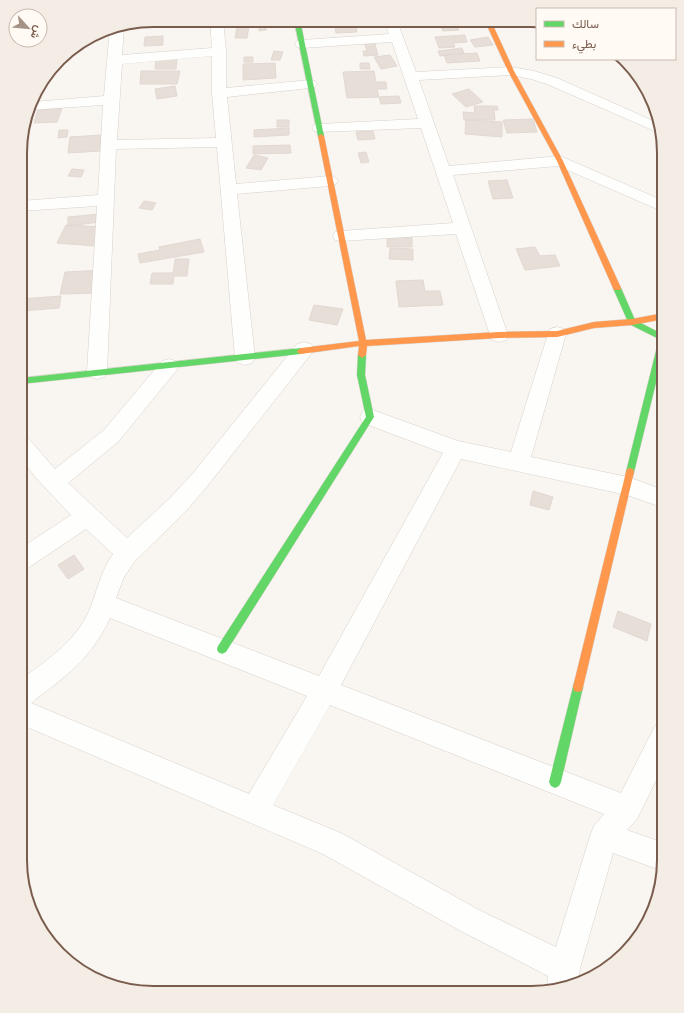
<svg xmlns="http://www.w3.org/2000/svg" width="684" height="1013" font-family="Raleway,Vazirmatn,sans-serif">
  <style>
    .building { fill: #e6ded7; stroke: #e2d8d2 }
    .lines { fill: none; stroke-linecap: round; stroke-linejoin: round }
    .street-casing { stroke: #d7d1cb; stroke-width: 1 }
    .fast-casing { stroke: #d9d2cb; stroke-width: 1 }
    .slow-casing { stroke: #d9d2cb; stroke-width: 1 }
    .street { fill: #fefefd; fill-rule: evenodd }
    .fast { fill: #63d668; fill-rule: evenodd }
    .slow { fill: #ff974d; fill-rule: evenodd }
    .rim { fill: none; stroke: #7a5c4d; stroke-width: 2 }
  </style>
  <rect width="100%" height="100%" fill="#f9f5f0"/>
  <path class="building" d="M334 21H355L357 32 336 33Z
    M426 21H453V23L427 24Z
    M455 24 459 30 443 31 440 25Z
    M259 25H267L266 30 259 31Z
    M249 26 247 38H235L237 27Z
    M465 35 467 42 453 43 455 47 439 48 435 37Z
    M163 36V45L144 46 145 37Z
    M488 37 493 45 475 47 470 40Z
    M374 41 378 55 364 56 363 51H367L364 42Z
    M462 48 464 53 440 56 438 51Z
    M274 51 283 52 280 60H271Z
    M477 53 480 61 447 63 444 55Z
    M390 55 397 66 381 69 374 57Z
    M177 57 176 69H155L156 58Z
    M244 57H253V62H244Z
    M275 63 276 78 243 80V64Z
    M360 63H369L370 69H360Z
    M141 71H180L177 84H140Z
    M374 71 376 82H386L387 89H377L379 97 347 98 343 72Z
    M175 86 177 96 157 99 155 89Z
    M469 89 483 102 466 107 452 94Z
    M399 96 401 103 381 104 379 97Z
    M474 106H497L498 110H494L495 120H464L463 112 475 113Z
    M62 108 57 122 34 123 38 109Z
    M533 119 537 132 507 133 503 120Z
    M277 120H289V127H277Z
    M466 120 502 122V137L465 134Z
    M289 128V135L254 137V130Z
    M59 130H68L67 137 58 138Z
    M373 131 375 139 358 140 356 132Z
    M101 135 100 151 68 153 70 137Z
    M290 145 291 153 253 154V146Z
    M366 152 369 162 361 163 358 153Z
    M254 155 268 158 261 170 246 168Z
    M72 169 84 170 81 177 68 176Z
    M507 180 513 198 493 199 488 181Z
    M144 201 156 203 152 210 139 208Z
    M100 214V222L68 226V217Z
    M66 225 103 227 95 246 57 243Z
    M387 236H412V247H387Z
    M200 239 204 252 140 263 138 254 160 250 159 247Z
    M535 247 540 256 555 255 560 266 525 270 516 249Z
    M390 248 413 249V260L389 259Z
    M175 259H189L187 276H174L173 284H150L152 273H173Z
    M107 270 102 293 60 294 65 272Z
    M423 280 425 291H440L443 305 399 307 396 281Z
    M61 296 59 308 21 311V299Z
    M314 305 343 309 337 325 309 320Z
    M533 491 553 497 549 510 530 505Z
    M74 555 84 569 68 579 58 565Z
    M618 611 651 624 647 641 613 627Z"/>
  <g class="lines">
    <g class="street-casing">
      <path id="street" d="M210 20H223L226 51V88L310 80 315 81 317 84 315 87 310 88 227 97 236 184 330 176 336 178 338 181 336 184 330 186 237 194 255 358 252 363 245 365 238 363 235 358 217 147 116 149 107 372 104 377 97 379 90 377 87 372 97 206 21 211V201L98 195 103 105 30 110 33 102 104 96 110 27 124 26 122 55 212 48ZM212 56V93L216 138 117 140 122 64Z
        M385 21H397L416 72 511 67 534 71 557 78 658 123 659 133 547 84 531 79 511 75 419 80 449 166 560 156 664 201V212L558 166 453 175 508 335 506 340 499 342 492 340 490 335 456 234 341 241 335 240 333 236 335 232 341 231 453 223 421 128 319 132 314 131 312 128 314 125 319 124 418 119 392 42 302 48 297 47 295 44 297 41 302 40 389 34Z
        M557 327 564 329 566 334 531 457 628 477 664 490V508L627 495 461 459 341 685 621 793 655 726 664 722V764L637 819 627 830 664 843V869L663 871 613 853 580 968 578 984 548 990 547 987 548 976 459 930 323 854 20 724V680C46 661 74 643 88 613 97 593 100 572 113 554L86 529 28 568 20 571 21 548 71 515 38 480 21 459V436L28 438 55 469 104 430 162 361 169 359 176 361 179 366 176 371 118 442 68 483 127 538 170 498 194 472 297 344 304 342 311 344 314 349 311 354 209 484 186 511 135 561 124 577 116 598 319 676 443 453 363 423 360 417 363 411 370 409 458 441 511 452 548 334 550 329ZM110 618 307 696 249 794 31 703C66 676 91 659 110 618ZM330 705 604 814 594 826 590 836 556 947 479 910 343 834 273 805Z"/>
    </g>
    <g class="fast-casing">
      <path id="fast" d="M294 20H300L324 136 321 138 318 136Z
        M617 285 621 288 635 320 664 335V350L634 472 633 475H627L626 472 659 339 629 324 613 288Z
        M301 348 305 351 301 354 21 384V378Z
        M362 352 366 355 365 375 374 417 226 652 222 654 218 652 217 649 218 646 366 417 357 375 358 355Z
        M578 682 582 683 583 687 561 782 559 786 555 788 551 786 549 782 573 687 574 683Z"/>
    </g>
    <g class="slow-casing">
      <path id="slow" d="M485 21H491L514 71 563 161 621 288 620 290H614L613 288 557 161 508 71Z
        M321 134 324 136 366 340 499 332 557 331 594 322 632 319 664 313V319L632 325 594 328 557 337 499 338 367 346 366 355 362 358 358 355 359 346 301 354 298 353 297 351 301 348 359 341 318 136Z
        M630 468 633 469 634 472 583 687 582 691 578 692 574 691 573 687 626 472 627 469Z"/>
    </g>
    <use href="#street" class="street"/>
    <use href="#fast" class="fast"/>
    <use href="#slow" class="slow"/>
  </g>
  <path d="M0 0H684V1013H0ZM153 27H531A126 126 0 0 1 657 153V860A126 126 0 0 1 531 986H153A126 126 0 0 1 27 860V153A126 126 0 0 1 153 27Z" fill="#f4ede6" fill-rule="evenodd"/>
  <path class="rim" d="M153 27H531A126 126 0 0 1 657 153V860A126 126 0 0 1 531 986H153A126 126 0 0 1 27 860V153A126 126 0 0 1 153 27Z"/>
  <rect x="536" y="8" width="140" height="52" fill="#fffaf3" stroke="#cabbb1"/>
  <rect x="544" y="21" width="20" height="6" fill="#63d668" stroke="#cabbb1"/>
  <text x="572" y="28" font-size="12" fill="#7a5c4d">سالك</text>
  <rect x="544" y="41" width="20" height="6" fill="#ff974d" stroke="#cabbb1"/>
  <text x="572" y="48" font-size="12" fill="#7a5c4d">بطيء</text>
  <g transform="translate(28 28) rotate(117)"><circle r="19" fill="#fffaf3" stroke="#cabbb1"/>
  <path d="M0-3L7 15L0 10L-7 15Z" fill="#a69286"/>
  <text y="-6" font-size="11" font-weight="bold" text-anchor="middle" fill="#7a5c4d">ش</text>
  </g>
</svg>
